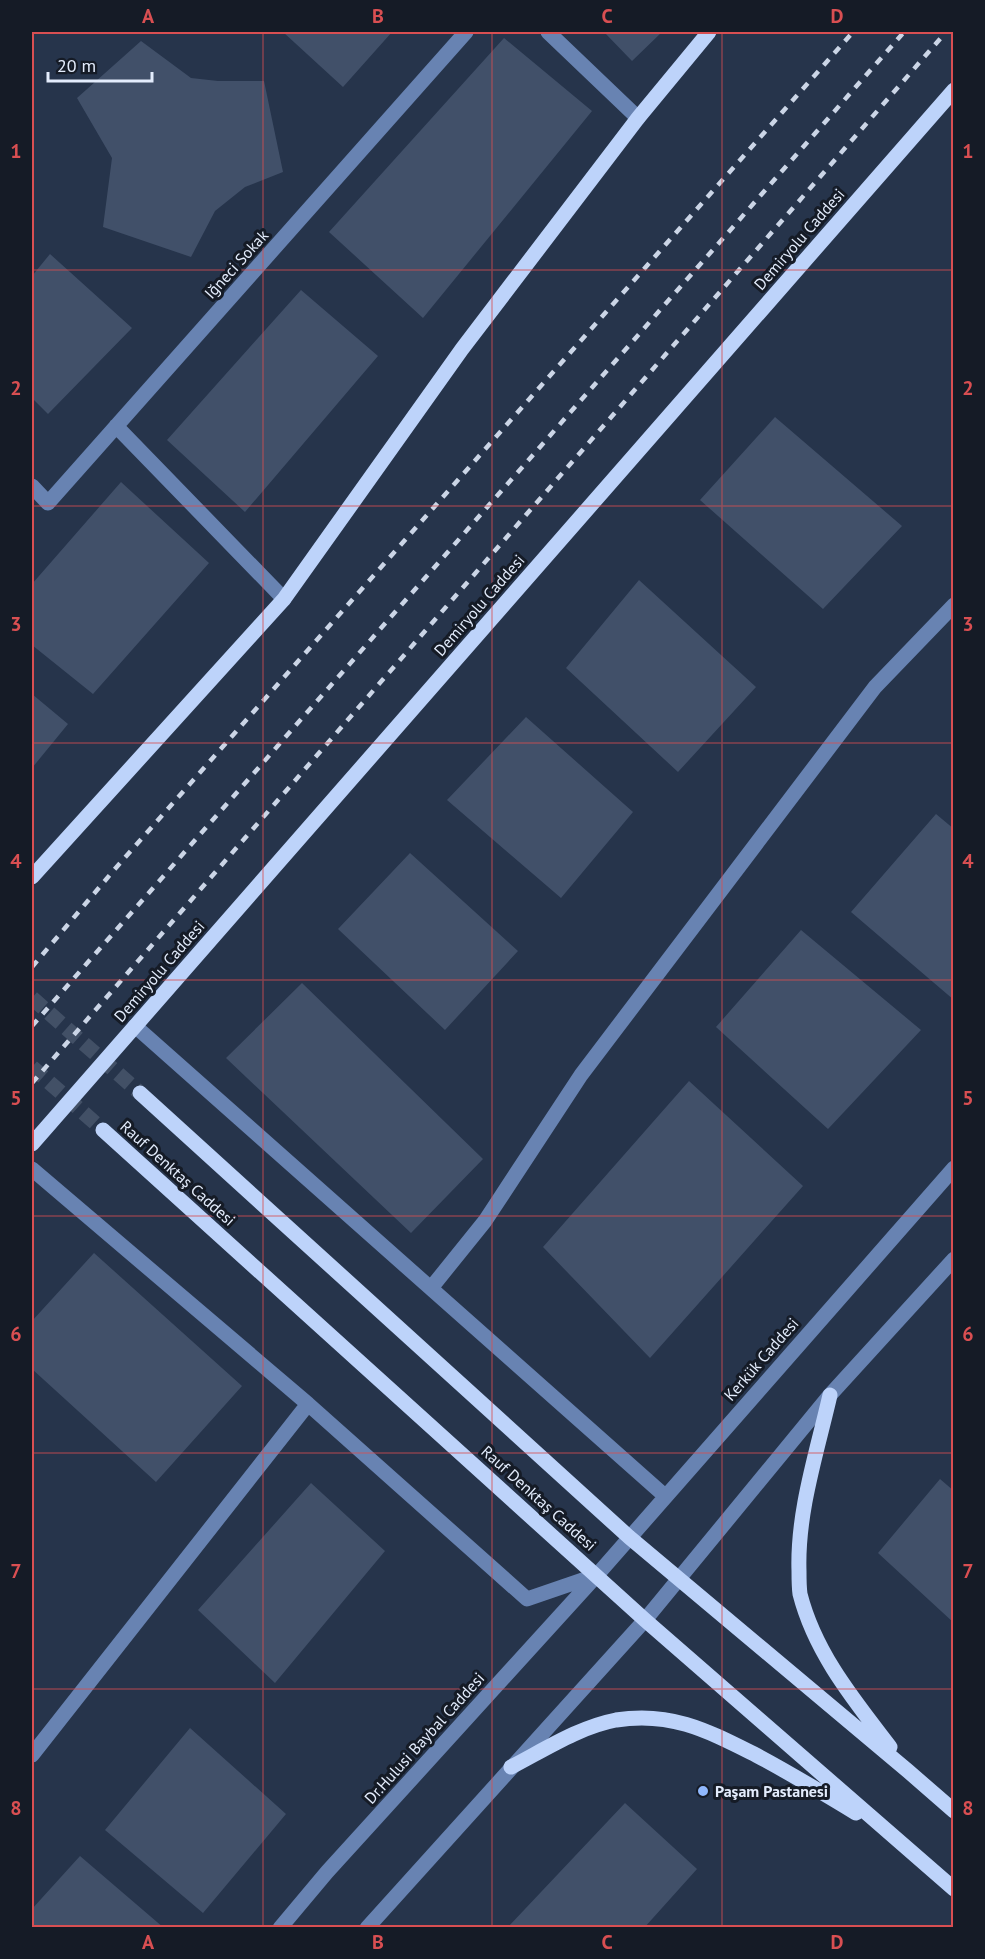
<svg xmlns="http://www.w3.org/2000/svg" width="985" height="1959" font-family="'PT Sans',sans-serif">
  <style>
    .building { fill: #415069 }
    .lines { fill: none; stroke-linecap: round; stroke-linejoin: round }
    .major-tunnel { stroke: #425066; stroke-width: 15; stroke-dasharray: 15 8; stroke-linecap: butt }
    .minor { stroke: #6883b2; stroke-width: 15 }
    .major { stroke: #bdd3fa; stroke-width: 15 }
    .rail { stroke: #cbd5e6; stroke-width: 4.5; stroke-dasharray: 8 8; stroke-linecap: butt }
    .grid { fill: none; stroke: #d94f52; stroke-width: 1.5; stroke-opacity: 0.55 }
    .poi-dot { fill: #90b8fd; stroke: #151b26; stroke-width: 2 }
    .labels { text-anchor: middle; dominant-baseline: central; stroke-width: 6; stroke-linejoin: round; paint-order: stroke }
    .street-label { font-size: 16px; fill: #e3ecfc; stroke: #151b26 }
    .poi-label { font-size: 16px; font-weight: bold; fill: #e3ecfc; stroke: #151b26; text-anchor: start }
    .neatline { fill: none; stroke: #d94f52; stroke-width: 2 }
    .grid-label { font-size: 20px; text-anchor: middle; font-weight: bold; fill: #d94f52 }
  </style>
  <rect width="100%" height="100%" fill="#26344b"/>
  <path class="building" d="M283 32H392L343 87Z
    M604 32H662L632 61Z
    M504 38 592 111 423 318 329 232Z
    M141 41 191 78 218 81H264L283 172 245 187 215 211 191 257 103 227 112 158 77 98Z
    M50 254 132 328 48 414 32 398V276Z
    M301 290 378 356 245 512 167 440Z
    M775 417 902 526 823 609 700 500Z
    M121 482 209 563 93 694 32 645V584Z
    M639 580 756 687 678 772 566 668Z
    M32 694 68 724 32 768Z
    M526 717 633 812 561 898 447 800Z
    M936 814 954 829V1000L851 912Z
    M410 853 518 951 445 1030 338 929Z
    M801 930 921 1030 828 1129 716 1027Z
    M302 983 483 1159 411 1233 226 1058Z
    M689 1081 803 1186 650 1358 543 1247Z
    M94 1253 242 1386 156 1482 32 1369V1321Z
    M940 1479 954 1491V1623L878 1553Z
    M311 1483 385 1551 275 1683 198 1610Z
    M190 1728 286 1814 203 1913 105 1830Z
    M625 1803 697 1869 644 1928H507Z
    M80 1856 164 1928H32V1909Z"/>
  <g class="lines">
    <path class="major-tunnel" d="M32 998 140 1093
      M32 1067 103 1130"/>
    <path class="minor" d="M548 32 638 118
      M116 426 284 599
      M32 486 48 503 466 32
      M135 1026 665 1496
      M32 1169 308 1404 527 1599 594 1576
      M431 1288 485 1221 581 1075 875 687 954 605
      M32 1755 308 1404
      M280 1928 327 1872 597 1575 954 1168
      M367 1928 645 1620 830 1395 954 1259"/>
    <path class="major" d="M32 877 284 599 462 349 638 118 709 32
      M140 1093 629 1537 908 1771 954 1811
      M103 1130 645 1620 954 1889
      M32 1144 954 90
      M830 1395C817 1452 797 1512 799 1571 799 1578 799 1587 800 1594 815 1653 854 1700 890 1747
      M511 1767C544 1750 579 1727 616 1720 671 1711 708 1731 756 1755 790 1773 823 1793 856 1813"/>
    <path class="rail" d="M32 967 114 870 853 32
      M32 1026 904 32
      M32 1083 946 32"/>
  </g>
  <path class="grid" d="M263 32V1928M492 32V1928M722 32V1928M32 270H954M32 506H954M32 743H954M32 980H954M32 1216H954M32 1453H954M32 1689H954"/>
  <circle class="poi-dot" cx="703" cy="1791" r="6"/>
  <g class="labels">
    <g class="street-label">
      <text transform="translate(799 239) rotate(-49)">Demiryolu Caddesi</text>
      <text transform="translate(236 264) rotate(-48)">Iğneci Sokak</text>
      <text transform="translate(479 605) rotate(-49)">Demiryolu Caddesi</text>
      <text transform="translate(159 971) rotate(-49)">Demiryolu Caddesi</text>
      <text transform="translate(178 1173) rotate(42)">Rauf Denktaş Caddesi</text>
      <text transform="translate(761 1359) rotate(-49)">Kerkük Caddesi</text>
      <text transform="translate(539 1498) rotate(42)">Rauf Denktaş Caddesi</text>
      <text transform="translate(424 1738) rotate(-48)">Dr.Hulusi Baybal Caddesi</text>
    </g>
    <g class="poi-label">
      <text x="715" y="1791">Paşam Pastanesi</text>
    </g>
  </g>
  <rect width="985" height="1959" fill="none" stroke="#151b26" stroke-width="66"/>
  <path d="M48 72v9h104v-9" fill="none" stroke="#e3ecfc" stroke-width="3"/>
  <text x="57" y="72" font-size="18" fill="#e3ecfc" stroke="#151b26" stroke-width="4.5" paint-order="stroke">20 m</text>
  <rect x="33" y="33" width="919" height="1893" class="neatline"/>
  <g class="grid-label">
    <text x="148" y="23">A</text>
    <text x="378" y="23">B</text>
    <text x="607" y="23">C</text>
    <text x="837" y="23">D</text>
    <text x="16" y="158">1</text>
    <text x="968" y="158">1</text>
    <text x="16" y="395">2</text>
    <text x="968" y="395">2</text>
    <text x="16" y="631">3</text>
    <text x="968" y="631">3</text>
    <text x="16" y="868">4</text>
    <text x="968" y="868">4</text>
    <text x="16" y="1105">5</text>
    <text x="968" y="1105">5</text>
    <text x="16" y="1341">6</text>
    <text x="968" y="1341">6</text>
    <text x="16" y="1578">7</text>
    <text x="968" y="1578">7</text>
    <text x="16" y="1815">8</text>
    <text x="968" y="1815">8</text>
    <text x="148" y="1949">A</text>
    <text x="378" y="1949">B</text>
    <text x="607" y="1949">C</text>
    <text x="837" y="1949">D</text>
  </g>
</svg>
